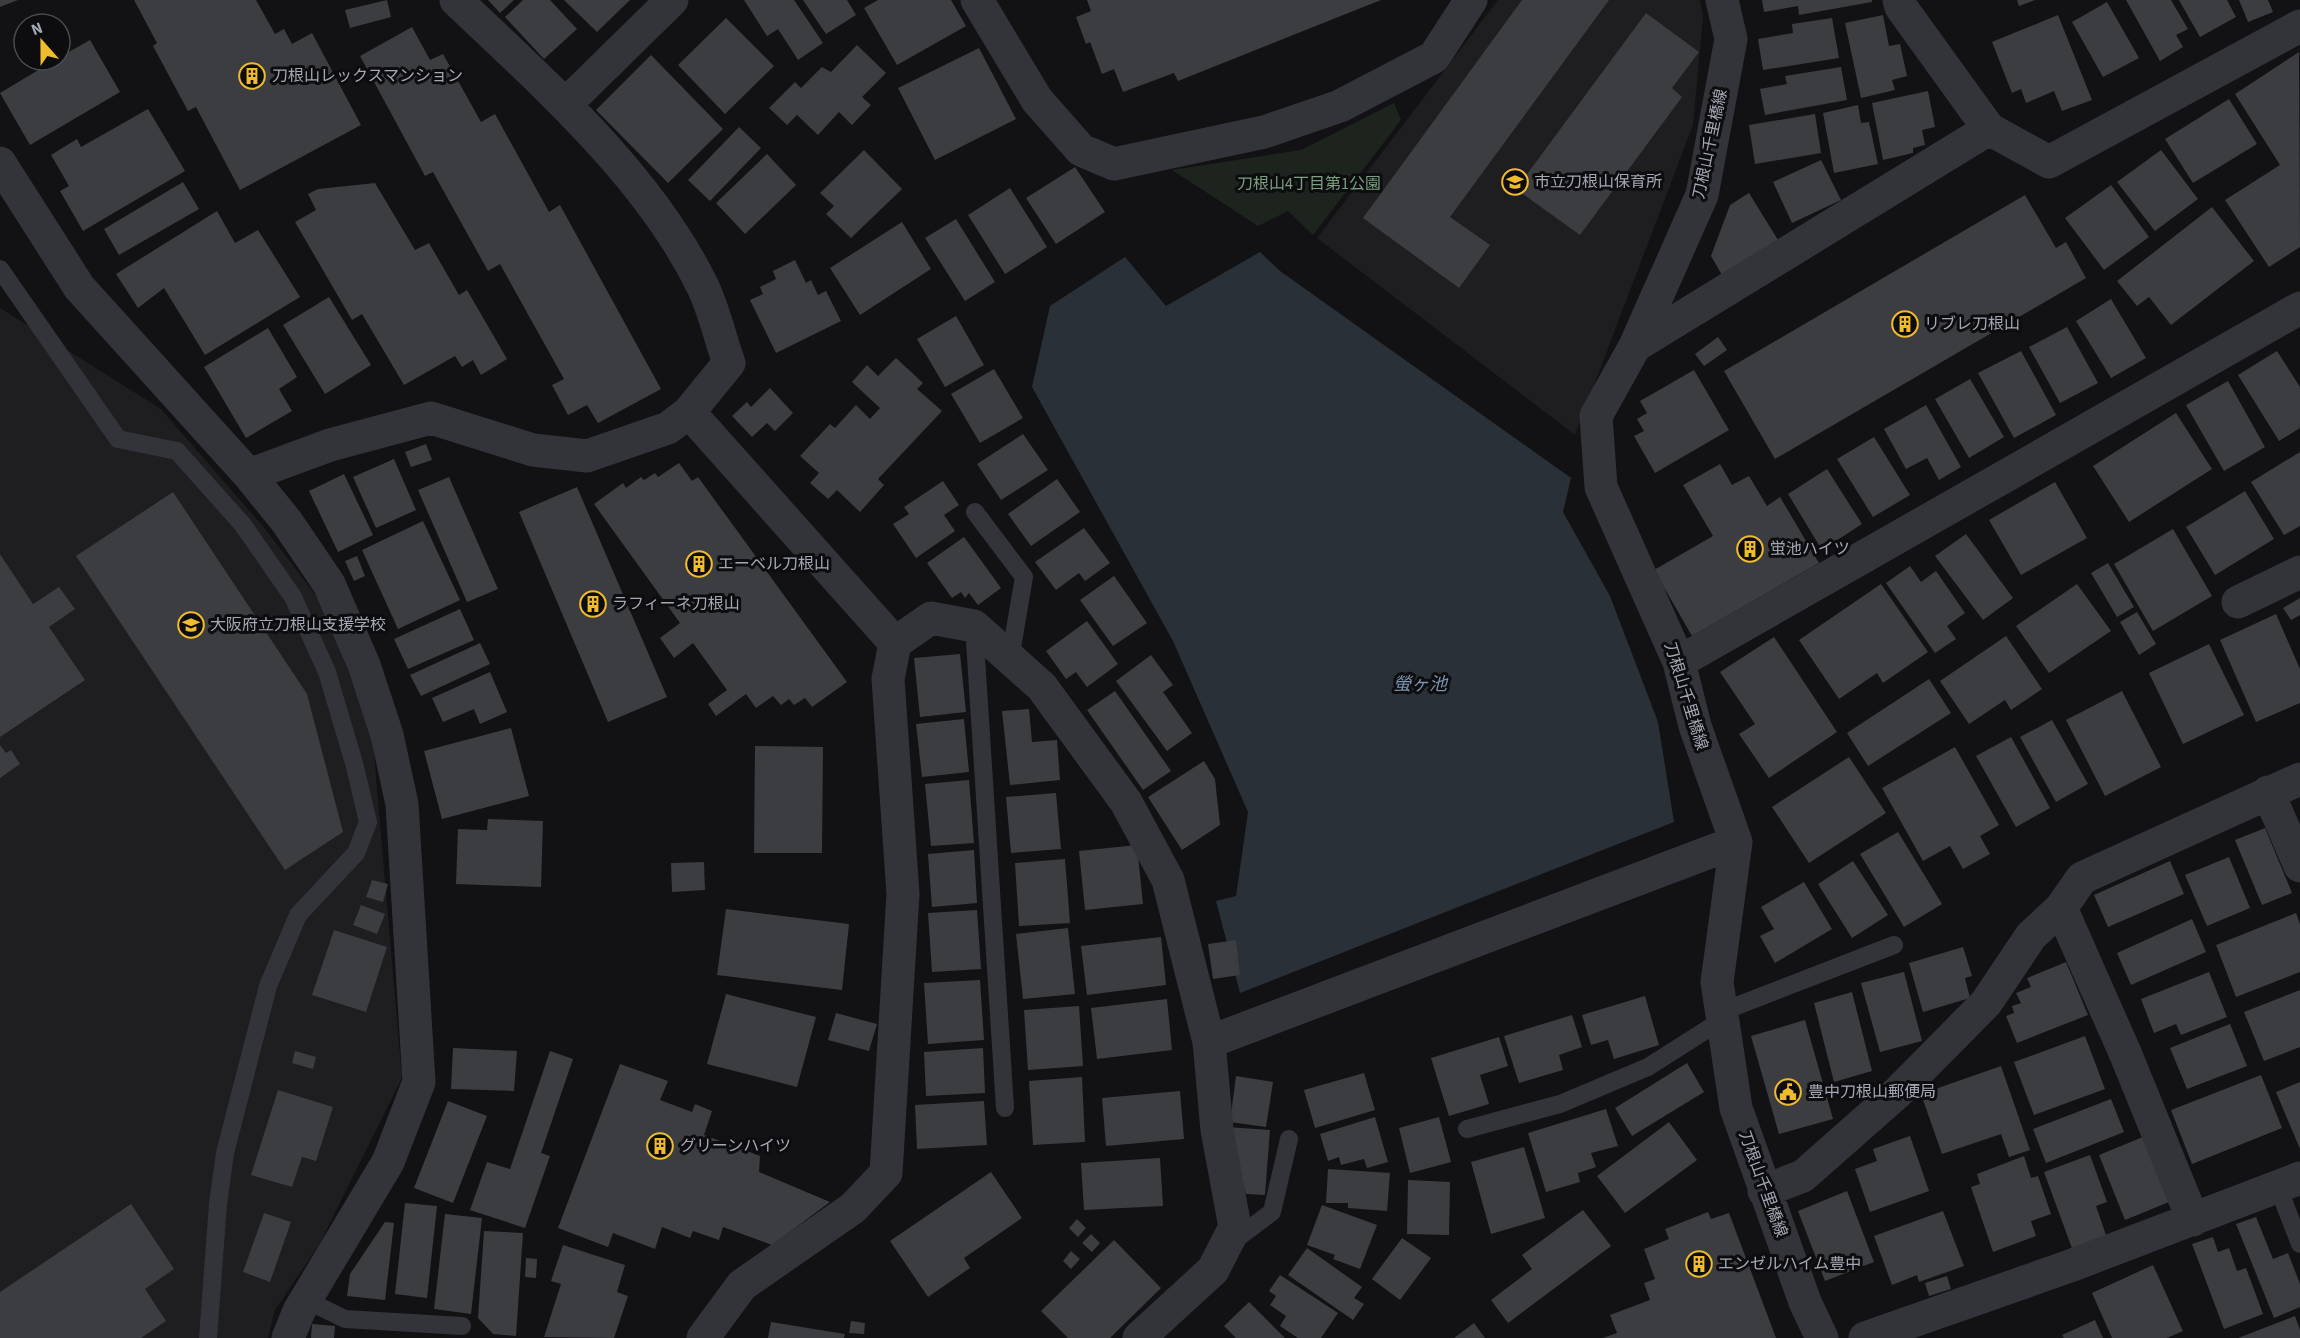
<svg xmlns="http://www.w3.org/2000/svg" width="2300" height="1338" font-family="'Source Sans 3','Noto Sans JP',sans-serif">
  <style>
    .built { fill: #1e1e21 }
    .green { fill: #1d241e }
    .water { fill: #293037 }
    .building { fill: #3c3d41 }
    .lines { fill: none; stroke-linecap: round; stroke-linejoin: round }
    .lane { stroke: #333439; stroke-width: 18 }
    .street { stroke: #333439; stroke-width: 33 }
    .labels { text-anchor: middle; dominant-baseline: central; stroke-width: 6; stroke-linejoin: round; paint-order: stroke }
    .poi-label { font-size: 16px; fill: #a4a8b4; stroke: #0d0d0f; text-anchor: start }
    .street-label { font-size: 16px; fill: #a4a8b4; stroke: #0d0d0f }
    .park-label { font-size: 16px; fill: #7b9f7f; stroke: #0d0d0f }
    .water-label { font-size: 18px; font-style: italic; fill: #7b93b0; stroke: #0d0d0f }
  </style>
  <rect width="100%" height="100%" fill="#121214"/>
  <path class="built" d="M1498 0H1700L1703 17 1693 125 1575 435 1317 238Z
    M0 308 161 409 266 530 327 610 373 742 402 1078 319 1245 275 1310 268 1338H0Z"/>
  <path class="green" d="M1394 103 1401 120 1313 235 1288 211 1258 226 1172 170 1301 150Z"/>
  <path class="water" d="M1260 252 1280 271 1571 478 1563 512 1610 596 1658 722 1674 822 1240 993 1216 901 1236 896 1248 812 1173 641 1032 387 1050 306 1125 257 1166 306Z"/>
  <path class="building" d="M0 0H18L0 7Z
    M134 0H256L275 34 284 29 292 44 312 33 361 125 240 190 196 107 188 111 153 46 157 43Z
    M387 0 391 17 350 28 345 10Z
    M488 0H514L500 13Z
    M523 0H550L577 29 544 59 505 17Z
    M564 0H630L597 32Z
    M744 0H794L823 43 798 60 778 29 767 36Z
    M803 0H847L856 15 826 34Z
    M878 0H951L966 26 897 65 864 8Z
    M1087 0H1381L1178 81 1174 73 1123 92 1114 69 1102 74 1090 42 1086 44 1076 17 1091 11Z
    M1522 0H1609L1450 217 1490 245 1459 288 1363 218Z
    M1762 0H1872V2L1799 15 1798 6 1764 12Z
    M2017 0H2035L2019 6Z
    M2126 0H2171L2188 29 2176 35 2183 47 2160 61Z
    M2179 0H2227L2236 17 2200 37Z
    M2239 0H2268L2273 12 2248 22Z
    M2107 2 2139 58 2103 77 2072 22Z
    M1646 13 1699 52 1672 88 1682 97 1580 235 1516 189Z
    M1883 15 1889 46 1900 44 1907 76 1892 80 1895 90 1861 98 1845 23Z
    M2058 15 2092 100 2062 111 2054 91 2026 103 2021 89 2012 93 1992 42Z
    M726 18 774 66 725 114 678 65Z
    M1832 18 1839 58 1763 70 1758 39 1793 33 1792 24Z
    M412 27 430 60 443 54 481 122 495 114 549 212 560 205 661 389 598 423 587 405 568 415 552 385 564 379 500 264 488 271 433 172 425 176 360 56Z
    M90 40 120 92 30 145 0 93 55 60H60V57Z
    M857 45 886 73 862 97 871 105 852 125 839 112 818 135 797 115 787 125 769 108 795 82 801 88 822 67 831 72Z
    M979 48 1016 119 935 160 898 88Z
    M2299 52 2300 247 2269 267 2225 200 2280 165 2235 94Z
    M651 55 723 129 668 183 596 110Z
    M1841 67 1847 100 1765 115 1760 89 1787 84 1785 76Z
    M1928 91 1935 127 1922 130 1925 145 1913 148V153L1883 160 1872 103Z
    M2229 99 2257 144 2193 183 2165 139Z
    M1858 105 1861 123 1869 122 1878 164 1834 173 1823 113Z
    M148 109 185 171 83 231 60 191 69 186 51 155 77 139 81 147Z
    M1815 114 1821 153 1755 164 1749 125Z
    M739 127 761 148 710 201 688 180Z
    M864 150 902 189 851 238 826 214 834 206 820 193Z
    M2161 150 2198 199 2155 231 2117 182Z
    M767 154 796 185 745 234 716 203Z
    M1821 160 1841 200 1792 223 1773 182Z
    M1075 167 1105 212 1056 244 1026 198Z
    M183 182 199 209 119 255 104 229Z
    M375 183 415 250 429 243 459 295 467 290 507 359 481 375 473 360 462 367 455 356 404 385 362 314 352 320 295 222 316 210 308 194 318 189Z
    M2111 185 2149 237 2104 270 2065 218Z
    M1010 188 1047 247 1005 274 968 215Z
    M1749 193 1778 240 1722 275 1711 256 1730 205Z
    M2025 195 2056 248 2066 242 2086 278 1775 459 1724 371Z
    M2212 207 2254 261 2171 325 2149 297 2137 306 2117 281Z
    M217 211 235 243 258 230 300 297 205 355 164 288 138 308 116 274Z
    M956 219 995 282 965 301 925 238Z
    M902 222 931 269 860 315 830 268Z
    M795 260 806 283 811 280 818 295 826 291 841 321 776 353 750 300 763 294 760 287 776 279 773 271Z
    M329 297 371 365 325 394 283 325Z
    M2111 299 2146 358 2111 378 2076 321Z
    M956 316 984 365 945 387 917 339Z
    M2067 327 2098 383 2060 403 2029 347Z
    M268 328 297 377 279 389 292 411 246 438 204 367Z
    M1718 337 1727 350 1704 366 1695 354Z
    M2021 351 2056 415 2014 438 1978 373Z
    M2277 351 2300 387V428L2279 441 2238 375Z
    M896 358 923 383 917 389 942 411 878 479 884 485 860 512 837 490 828 499 810 483 819 473 800 456 830 424 835 428 856 405 870 419 880 408 852 382 867 365 878 376Z
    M994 369 1023 418 980 443 951 394Z
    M1694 370 1729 430 1655 473 1634 436 1644 431 1637 419 1647 413 1640 401Z
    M1970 379 2004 437 1969 458 1935 399Z
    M2228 381 2265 447 2224 471 2186 405Z
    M770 388 793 413 775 431 767 423 752 437 732 416 747 402 751 407Z
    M1926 405 1961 467 1939 480 1927 458 1906 469 1884 429Z
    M2176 413 2212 469 2129 522 2093 466Z
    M1023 434 1048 470 1001 500 977 464Z
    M1874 437 1910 495 1873 517 1837 459Z
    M426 444 432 460 411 467 405 452Z
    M2300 452V526L2284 535 2251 482Z
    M394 459 416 510 376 528 353 477Z
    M679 463 692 481 698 477 847 682 812 707 805 698 794 705 789 699 781 705 773 696 756 708 746 694 716 716 708 704 727 690 693 643 674 658 660 638 680 623 594 504 623 483 626 488 641 477 644 480 655 473 658 477Z
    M1720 464 1732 485 1749 476 1767 506 1780 497 1819 563 1692 636 1654 570 1713 536 1683 485Z
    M1827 469 1862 524 1822 550 1788 494Z
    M344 474 373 535 338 552 309 491Z
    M449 477 498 589 467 602 418 490Z
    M1057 479 1080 512 1031 546 1008 514Z
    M943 481 959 505 944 515 955 531 916 558 893 524 909 514 904 507Z
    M2055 482 2087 538 2021 575 1989 520Z
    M577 487 667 697 608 722 519 512Z
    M2245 491 2274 539 2215 575 2186 527Z
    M173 492 307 694 343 832 285 870 76 556Z
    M423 521 460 600 398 629 362 550Z
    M1084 528 1110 563 1085 581 1079 573 1056 590 1035 562Z
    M2173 529 2212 596 2153 631 2114 564Z
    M1966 534 2013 598 1983 620 1935 556Z
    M964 537 1001 588 978 605 969 593 965 598 961 592 952 598 927 563Z
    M0 554 33 604 59 587 75 609 49 627 85 680 0 737Z
    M357 556 365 576 354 581 345 561Z
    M2108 563 2134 607 2117 617 2091 573Z
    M1910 566 1921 582 1936 571 1965 613 1947 626 1956 639 1935 653 1886 583Z
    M1114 576 1147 623 1113 646 1080 600Z
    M1881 584 1928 652 1883 683 1877 673 1839 699 1799 640Z
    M2077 584 2111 631 2049 673 2016 626Z
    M2300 598V615L2291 620 2283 608Z
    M460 609 474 640 408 669 394 639Z
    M2137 612 2156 644 2139 655 2120 622Z
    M2276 614 2300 669V703L2256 722 2220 640Z
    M1087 621 1118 664 1087 687 1076 672 1066 679 1046 651Z
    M2006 636 2042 689 2011 710 2005 700 1969 724 1940 681Z
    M1774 637 1837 732 1769 778 1739 734 1755 724 1720 672Z
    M480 643 490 664 421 696 410 675Z
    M2209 644 2244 715 2183 744 2149 673Z
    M960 654 966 712 920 717 914 658Z
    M1151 655 1173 685 1163 692 1192 733 1167 751 1116 681Z
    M490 672 507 712 480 724 474 709 443 722 432 698Z
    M1929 679 1951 713 1868 766 1847 733Z
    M1115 691 1171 771 1143 790 1087 710Z
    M2122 691 2161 767 2105 796 2066 720Z
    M1029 709 1032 742 1057 740 1060 780 1010 785 1002 711Z
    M964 719 969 772 922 777 916 724Z
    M2052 720 2088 784 2056 802 2020 737Z
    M511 728 529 796 442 819 424 751Z
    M2011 737 2050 808 2016 827 1976 756Z
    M0 745 6 753 11 750 20 764 0 778Z
    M755 746 823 747 822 853H754Z
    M1955 747 1999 825 1980 836 1990 854 1963 869 1950 846 1923 861 1882 788Z
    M1849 757 1886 813 1809 863 1772 807Z
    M1204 761 1215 779 1220 825 1182 850 1148 797Z
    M969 780 974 843 931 846 925 784Z
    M1056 793 1061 849 1011 853 1006 797Z
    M488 819 543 821 541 887 456 884 458 829 487 830Z
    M2265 828 2292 893 2262 905 2235 840Z
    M1898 832 1942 904 1904 927 1860 854Z
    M1137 845 1143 904 1085 910 1079 851Z
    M974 850 977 903 932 907 928 854Z
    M2229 857 2250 908 2207 926 2185 875Z
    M1065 859 1070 923 1019 926 1015 863Z
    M1853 861 1888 915 1852 938 1818 884Z
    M2170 861 2184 894 2108 927 2094 895Z
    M704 862 705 890 672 892 671 863Z
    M372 880 388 884 383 902 366 897Z
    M1804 882 1832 929 1775 963 1760 936 1774 929 1761 907Z
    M361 905 385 914 377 934 353 925Z
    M726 909 849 924 842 990 717 975Z
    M977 910 981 969 932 972 928 913Z
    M2296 913 2300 924V972L2236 997 2216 945Z
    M2192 919 2206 952 2131 985 2117 953Z
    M1068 928 1075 994 1023 999 1016 934Z
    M334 930 387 947 366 1012 312 995Z
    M1161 937 1166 985 1087 995 1081 946Z
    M1236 940 1240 975 1213 979 1208 944Z
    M1963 947 1972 976 1965 978 1970 998 1923 1012 1909 963Z
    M2066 962 2088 1015 2017 1043 2006 1016 2014 1013 2012 1006 2021 1003 2016 993 2031 987 2027 978Z
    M1904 972 1922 1041 1880 1052 1861 983Z
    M2209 972 2227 1017 2181 1035 2176 1024 2154 1033 2141 999Z
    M980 980 984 1040 928 1044 924 983Z
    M2300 990V1047L2264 1061 2244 1012Z
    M1852 992 1872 1071 1834 1082 1814 1003Z
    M726 994 816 1017 797 1087 707 1064Z
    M1645 996 1659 1045 1614 1059 1608 1040 1591 1045 1582 1015Z
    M1167 999 1172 1050 1097 1059 1091 1008Z
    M1079 1006 1083 1066 1028 1070 1024 1010Z
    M836 1013 877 1024 869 1051 828 1040Z
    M1572 1015 1582 1047 1559 1055 1563 1070 1519 1083 1504 1036Z
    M1805 1020 1833 1119 1779 1134 1751 1036Z
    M2230 1024 2247 1066 2187 1089 2170 1048Z
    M2085 1036 2105 1089 2034 1115 2014 1062Z
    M1499 1037 1508 1066 1480 1075 1489 1104 1449 1116 1431 1058Z
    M453 1048 517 1051 514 1091 451 1089Z
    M983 1048 985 1093 926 1096 924 1052Z
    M295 1051 316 1057 313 1069 292 1063Z
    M550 1051 573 1059 541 1153 550 1156 525 1228 470 1210 487 1162 510 1169Z
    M1687 1063 1704 1092 1632 1136 1615 1108Z
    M620 1064 668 1081 660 1100 692 1112 695 1104 712 1111 704 1135 760 1156 759 1172 830 1202 772 1245 723 1227 719 1240 693 1231 690 1238 662 1227 655 1249 613 1233 608 1247 558 1228Z
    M2001 1066 2030 1150 2009 1157 2001 1134 1942 1154 1921 1094Z
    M1364 1073 1375 1110 1315 1128 1304 1090Z
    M2261 1075 2282 1128 2192 1164 2171 1110Z
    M1236 1076 1273 1082 1266 1127 1230 1122Z
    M1082 1077 1085 1142 1033 1145 1029 1081Z
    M2300 1082V1149L2276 1092Z
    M278 1090 333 1107 316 1161 302 1157 292 1187 251 1175Z
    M1180 1091 1184 1139 1106 1146 1102 1098Z
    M2111 1099 2124 1132 2046 1163 2033 1129Z
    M448 1101 487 1116 453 1203 414 1188Z
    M984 1101 987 1145 917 1149 915 1105Z
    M1606 1109 1618 1146 1591 1153 1596 1167 1578 1173 1580 1182 1546 1192 1528 1133Z
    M1375 1117 1388 1162 1367 1168 1364 1159 1341 1165 1339 1157 1328 1161 1320 1134Z
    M1439 1117 1451 1162 1410 1173 1399 1128Z
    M1669 1122 1697 1160 1625 1213 1597 1176Z
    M1227 1127 1270 1130 1265 1195 1246 1194Z
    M1910 1136 1929 1191 1870 1212 1855 1169 1877 1161 1873 1149Z
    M2143 1137 2169 1202 2125 1220 2099 1155Z
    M1524 1147 1545 1218 1491 1234 1471 1162Z
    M2090 1155 2107 1202 2096 1206 2107 1238 2073 1251 2044 1172Z
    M2024 1156 2031 1178 2038 1176 2051 1214 2031 1221 2036 1236 1993 1252 1971 1187 1980 1184 1977 1174Z
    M1160 1158 1163 1206 1084 1210 1081 1163Z
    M1328 1169 1390 1173 1387 1211 1348 1208V1203H1326Z
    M991 1172 1022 1218 964 1258 970 1268 928 1297 890 1241Z
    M1408 1180 1450 1182 1449 1235 1407 1234Z
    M1847 1191 1874 1262 1825 1281 1798 1211Z
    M405 1203 437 1206 427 1298 395 1294Z
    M131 1204 174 1269 145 1289 166 1321 141 1338H0V1292Z
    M1322 1205 1377 1225 1360 1269 1333 1259 1335 1255 1307 1245Z
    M1583 1210 1611 1246 1508 1323 1491 1300 1532 1269 1522 1255Z
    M1943 1211 1964 1266 1919 1282 1917 1275 1892 1285 1874 1236Z
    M1708 1212 1711 1219 1729 1213 1776 1338H1603L1617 1333 1610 1315 1650 1300 1644 1283 1655 1279 1644 1249 1669 1239 1665 1229Z
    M264 1213 291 1222 270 1282 243 1272Z
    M445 1214 482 1218 471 1314 434 1309Z
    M2256 1217 2273 1259 2288 1253 2300 1284V1307L2274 1318 2236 1224Z
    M1077 1219 1086 1228 1078 1237 1069 1228Z
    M385 1222 394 1223 385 1300 347 1296 350 1274Z
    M484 1231 523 1233 516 1336 493 1334 478 1318Z
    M1091 1234 1100 1243 1092 1252 1082 1243Z
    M2213 1237 2218 1252 2229 1248 2237 1271 2246 1268 2263 1314 2224 1329 2192 1244Z
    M1402 1238 1431 1258 1400 1300 1372 1279Z
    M1114 1240 1161 1288 1110 1338H1068L1041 1311Z
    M563 1245 625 1265 617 1292 628 1296 614 1338 544 1337 561 1284 551 1281Z
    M1307 1248 1362 1287 1354 1298 1364 1304 1353 1320 1288 1275Z
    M1071 1251 1080 1259 1071 1269 1063 1261Z
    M526 1258 537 1259 536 1278 525 1277Z
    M2153 1265 2183 1331 2167 1338H2112L2092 1293Z
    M1280 1275 1338 1313 1321 1338H1298L1280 1326 1286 1316 1270 1305 1276 1296 1269 1291Z
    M1947 1276 1951 1289 1929 1296 1925 1283Z
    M1249 1302 1285 1338H1236L1224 1326Z
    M2295 1316 2300 1330V1338H2238Z
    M2095 1320 2103 1338H2064L2062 1335Z
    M851 1321 865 1323 864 1334 849 1333Z
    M771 1322 845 1334 844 1338H768Z
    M1474 1323 1485 1338H1454Z
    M312 1324 335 1326 334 1338H311Z"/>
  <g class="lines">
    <path class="lane" d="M0 269 118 439 177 451 243 525 293 597 327 672 354 763 368 822 356 853 298 915 268 986 225 1153 218 1204 208 1338
      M975 512 1024 577 1010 659
      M974 626 1005 1108
      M1721 1012 1894 945
      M1467 1129 1560 1104 1648 1067 1722 1020
      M2278 1187 2300 1244
      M1232 1242 1272 1212 1289 1139
      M306 1300 345 1319 462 1326"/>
    <path class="street" d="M456 0C544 84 648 175 702 285 714 309 720 338 729 363L689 412 895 643
      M977 0 1037 100 1081 150 1114 164 1264 132 1340 106 1434 57 1471 0
      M1722 0 1731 39 1702 195 1635 346 1596 416 1601 487 1679 662 1695 726 1736 842 1717 982 1736 1108 1805 1302 1822 1338
      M566 104 672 0
      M1989 129 2049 162 2300 26
      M0 163 79 287 249 475 287 522 329 584 364 665 387 735 402 804 419 1082 388 1162 299 1311 288 1338
      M1635 346 1989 129 1901 7 1899 0
      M249 475 330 445 431 418 533 450 587 456 668 428 689 412
      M2238 602 2300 572
      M1679 662 2300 308
      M2268 792 2300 866
      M2061 908 2126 1055 2193 1220
      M1209 1042 1736 842
      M1764 1191 1803 1176 1897 1093 1986 1003 2031 936 2061 908 2082 878 2300 779
      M703 1338 742 1285 853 1208 886 1173 903 894 888 679 895 643 931 618 974 626 1042 687 1126 802 1168 880 1209 1042 1217 1130 1235 1227 1213 1270 1139 1338
      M1865 1338 2070 1266 2300 1178"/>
  </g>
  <defs>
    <g id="building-ring" transform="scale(1.35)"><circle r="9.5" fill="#0d0d0f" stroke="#f0bc2e" stroke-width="1.5"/><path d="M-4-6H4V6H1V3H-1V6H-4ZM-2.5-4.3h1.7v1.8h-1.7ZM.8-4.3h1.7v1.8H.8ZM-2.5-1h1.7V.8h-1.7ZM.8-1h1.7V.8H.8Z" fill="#f0bc2e"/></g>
    <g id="school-ring" transform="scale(1.35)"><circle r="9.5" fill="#0d0d0f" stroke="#f0bc2e" stroke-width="1.5"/><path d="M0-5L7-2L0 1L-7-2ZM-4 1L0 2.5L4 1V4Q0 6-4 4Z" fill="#f0bc2e"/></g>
    <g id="civic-ring" transform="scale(1.35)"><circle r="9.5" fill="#0d0d0f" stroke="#f0bc2e" stroke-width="1.5"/><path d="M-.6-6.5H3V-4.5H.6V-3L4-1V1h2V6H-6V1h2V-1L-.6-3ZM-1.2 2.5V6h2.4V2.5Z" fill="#f0bc2e"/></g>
  </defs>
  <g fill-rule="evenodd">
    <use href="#building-ring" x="252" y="76"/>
    <use href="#school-ring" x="1515" y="182"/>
    <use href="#building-ring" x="1905" y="324"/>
    <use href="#building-ring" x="1750" y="549"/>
    <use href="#building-ring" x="699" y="564"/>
    <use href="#building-ring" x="593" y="604"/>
    <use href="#school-ring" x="191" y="625"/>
    <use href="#civic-ring" x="1788" y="1092"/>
    <use href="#building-ring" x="660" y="1146"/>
    <use href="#building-ring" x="1699" y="1264"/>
  </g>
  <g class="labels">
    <g class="poi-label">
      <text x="272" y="76">刀根山レックスマンション</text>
      <text x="1534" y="182">市立刀根山保育所</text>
      <text x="1924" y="324">リブレ刀根山</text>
      <text x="1770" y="549">蛍池ハイツ</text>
      <text x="718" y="564">エーベル刀根山</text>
      <text x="612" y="604">ラフィーネ刀根山</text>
      <text x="210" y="625">大阪府立刀根山支援学校</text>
      <text x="1808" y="1092">豊中刀根山郵便局</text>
      <text x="680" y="1146">グリーンハイツ</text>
      <text x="1718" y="1264">エンゼルハイム豊中</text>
    </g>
    <g class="street-label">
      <text transform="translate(1710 144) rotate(-78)">刀根山千里橋線</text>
      <text transform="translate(1686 696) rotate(73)">刀根山千里橋線</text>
      <text transform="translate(1763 1184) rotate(70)">刀根山千里橋線</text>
    </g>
    <g class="park-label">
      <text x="1309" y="184">刀根山4丁目第1公園</text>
    </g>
    <g class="water-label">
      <text x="1420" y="684">螢ヶ池</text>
    </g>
  </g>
  <g transform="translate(42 42) rotate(339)"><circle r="28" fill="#0d0d0f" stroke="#494b51" stroke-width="1.5"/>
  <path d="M0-4.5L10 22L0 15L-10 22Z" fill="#f0bc2e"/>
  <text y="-9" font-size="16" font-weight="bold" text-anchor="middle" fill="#a4a8b4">N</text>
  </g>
</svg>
